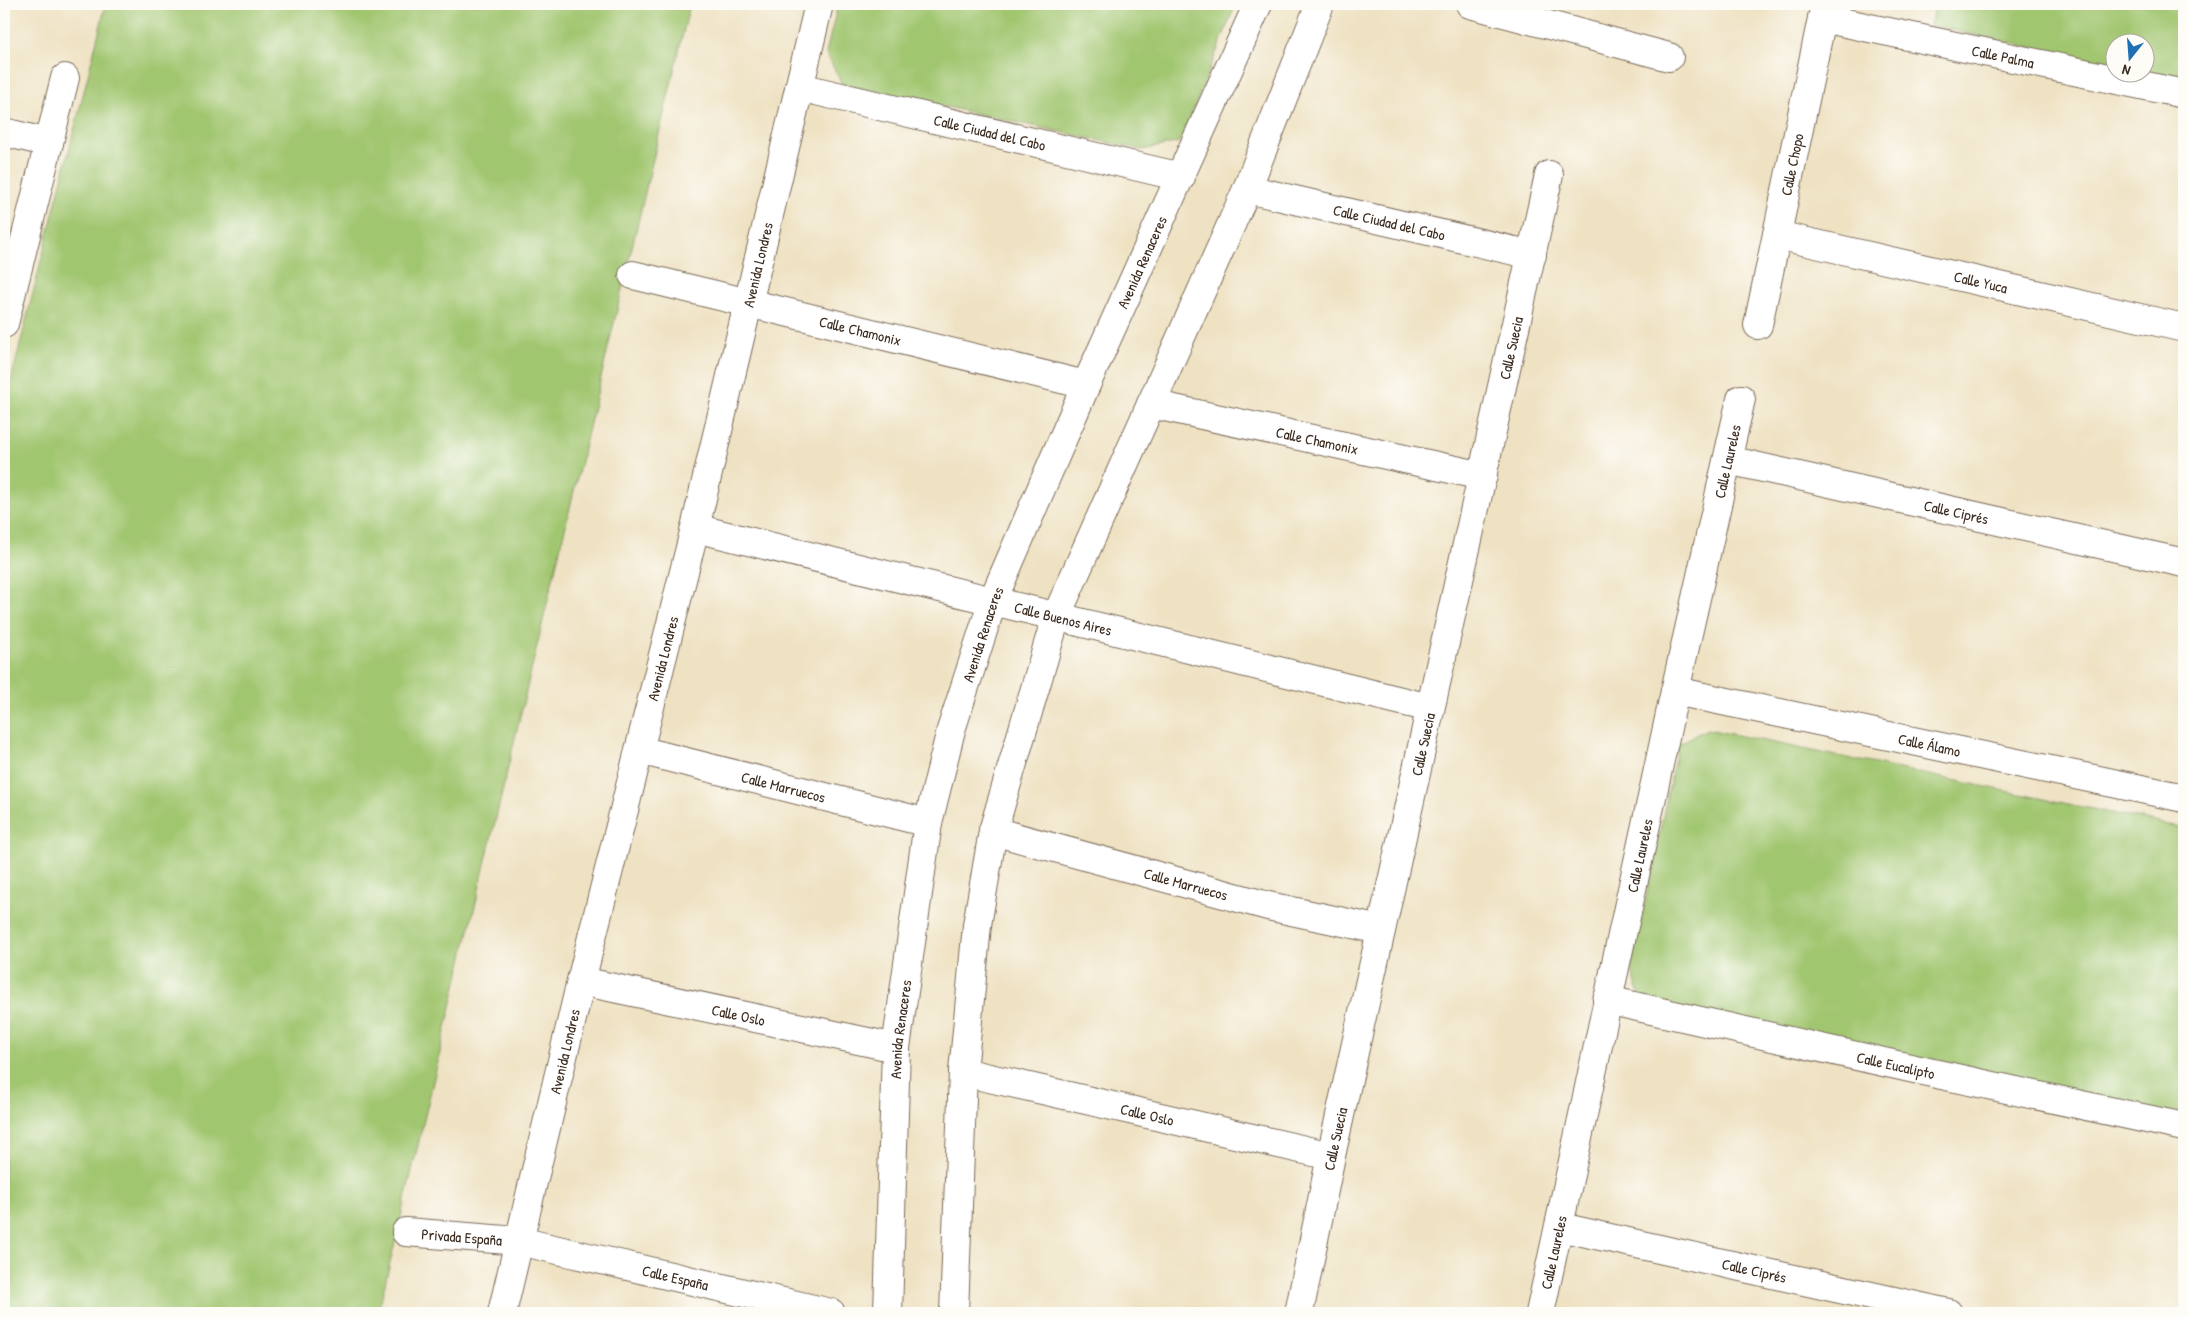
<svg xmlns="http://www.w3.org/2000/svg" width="2188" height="1317" font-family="'Patrick Hand',sans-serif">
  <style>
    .green { fill: #a1c670; stroke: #6e7847 }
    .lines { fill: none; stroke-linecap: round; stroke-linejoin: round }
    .street-casing { stroke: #7a6a58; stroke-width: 30 }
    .street { stroke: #fff; stroke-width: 28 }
    .labels { text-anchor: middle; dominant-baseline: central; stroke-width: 4; stroke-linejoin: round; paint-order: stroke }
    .street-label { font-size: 15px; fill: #3b2a1e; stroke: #fdfcf7 }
  </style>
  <rect width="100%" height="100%" fill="#fdfcf7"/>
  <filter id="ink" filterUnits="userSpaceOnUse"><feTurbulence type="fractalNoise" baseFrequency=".02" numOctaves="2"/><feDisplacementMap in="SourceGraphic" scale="10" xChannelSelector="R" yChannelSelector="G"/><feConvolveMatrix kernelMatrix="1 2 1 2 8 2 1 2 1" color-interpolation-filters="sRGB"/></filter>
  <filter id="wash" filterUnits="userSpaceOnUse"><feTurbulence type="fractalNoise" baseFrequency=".0096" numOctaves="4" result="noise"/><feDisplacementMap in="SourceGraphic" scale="20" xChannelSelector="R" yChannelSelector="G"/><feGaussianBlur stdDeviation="1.12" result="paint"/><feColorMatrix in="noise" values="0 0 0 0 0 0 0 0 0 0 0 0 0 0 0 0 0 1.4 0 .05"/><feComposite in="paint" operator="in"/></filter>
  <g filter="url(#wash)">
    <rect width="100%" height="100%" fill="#efe2c3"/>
    <path class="green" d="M106 4H690L378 1313H4V408Z
      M838 4H1236L1180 142 1143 150 842 84 826 53Z
      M1935 4H2184V82L2146 72V42H2116L2115 66 1930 25Z
      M1707 729 2184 828V1120L1644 1006 1631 969 1678 744Z"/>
  </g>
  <g filter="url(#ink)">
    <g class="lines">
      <g class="street-casing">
        <g id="street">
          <path d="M1470 4 1669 57"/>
          <path id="s1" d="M1822 18 2184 94"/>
          <path id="s2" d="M799 87 1181 177"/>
          <path d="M4 132 49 143"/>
          <path id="s3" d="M1247 189 1532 255"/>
          <path id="s4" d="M1777 235 2184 328"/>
          <path id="s5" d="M633 275 1086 385"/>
          <path d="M4 324 65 78"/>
          <path id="s6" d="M1758 325 1825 4"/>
          <path id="s7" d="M1151 404 1483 476"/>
          <path id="s8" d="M1728 460 2184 563"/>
          <path id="s9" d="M695 528 1430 708"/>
          <path id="s10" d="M1675 691 2184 798"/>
          <path id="s11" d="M639 750 928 823"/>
          <path id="s12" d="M993 831 1268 906 1381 930"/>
          <path id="s13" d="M581 981 896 1048"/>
          <path id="s14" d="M1607 1000 1928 1072 2184 1127"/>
          <path id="s15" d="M963 1072 1331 1156"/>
          <path id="s16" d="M1560 1227 1948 1313"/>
          <path id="s17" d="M406 1232 519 1241 831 1313"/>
          <path id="s18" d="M502 1313 581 981 695 528 819 4"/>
          <path id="s19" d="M888 1313 896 1048 928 823 951 730 993 600 1086 385 1258 4"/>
          <path d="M954 1313 963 1072 977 925 993 831 1056 617 1247 189 1320 4"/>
          <path id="s20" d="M1299 1313 1331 1156 1549 175"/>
          <path id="s21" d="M1540 1313 1675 691 1741 399"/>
        </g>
      </g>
      <use href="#street" class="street"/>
    </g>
  </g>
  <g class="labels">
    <g class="street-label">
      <text stroke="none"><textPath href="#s1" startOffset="185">Calle Palma</textPath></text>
      <text stroke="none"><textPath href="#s2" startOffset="196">Calle Ciudad del Cabo</textPath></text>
      <text stroke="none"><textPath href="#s6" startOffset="164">Calle Chopo</textPath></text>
      <text stroke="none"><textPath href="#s3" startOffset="146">Calle Ciudad del Cabo</textPath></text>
      <text stroke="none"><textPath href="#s19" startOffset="1094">Avenida Renaceres</textPath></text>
      <text stroke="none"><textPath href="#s18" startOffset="1079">Avenida Londres</textPath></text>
      <text stroke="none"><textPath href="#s4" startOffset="209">Calle Yuca</textPath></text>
      <text stroke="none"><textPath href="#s5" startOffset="234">Calle Chamonix</textPath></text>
      <text stroke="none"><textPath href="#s20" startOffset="988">Calle Suecia</textPath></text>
      <text stroke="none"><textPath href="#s7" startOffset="170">Calle Chamonix</textPath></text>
      <text stroke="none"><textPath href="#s21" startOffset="872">Calle Laureles</textPath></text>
      <text stroke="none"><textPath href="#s8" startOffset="234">Calle Ciprés</textPath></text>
      <text stroke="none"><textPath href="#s9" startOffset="379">Calle Buenos Aires</textPath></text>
      <text stroke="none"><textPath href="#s19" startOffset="689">Avenida Renaceres</textPath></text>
      <text stroke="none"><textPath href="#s18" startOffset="674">Avenida Londres</textPath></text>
      <text stroke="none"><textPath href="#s10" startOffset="260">Calle Álamo</textPath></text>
      <text stroke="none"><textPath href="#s20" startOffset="582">Calle Suecia</textPath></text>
      <text stroke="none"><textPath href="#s11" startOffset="149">Calle Marruecos</textPath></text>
      <text stroke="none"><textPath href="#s21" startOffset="468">Calle Laureles</textPath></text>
      <text stroke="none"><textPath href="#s12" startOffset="200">Calle Marruecos</textPath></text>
      <text stroke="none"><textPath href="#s13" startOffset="161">Calle Oslo</textPath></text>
      <text stroke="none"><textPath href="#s19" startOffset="284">Avenida Renaceres</textPath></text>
      <text stroke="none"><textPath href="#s18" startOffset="269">Avenida Londres</textPath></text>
      <text stroke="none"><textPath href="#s14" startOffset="296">Calle Eucalipto</textPath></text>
      <text stroke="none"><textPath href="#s15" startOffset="189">Calle Oslo</textPath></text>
      <text stroke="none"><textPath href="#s20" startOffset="178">Calle Suecia</textPath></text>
      <text stroke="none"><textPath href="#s17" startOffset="56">Privada España</textPath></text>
      <text stroke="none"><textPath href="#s21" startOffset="62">Calle Laureles</textPath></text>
      <text stroke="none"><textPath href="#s16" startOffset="199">Calle Ciprés</textPath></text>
      <text stroke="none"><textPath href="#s17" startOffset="274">Calle España</textPath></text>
    </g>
  </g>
  <rect width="2188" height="1317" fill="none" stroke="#fdfcf7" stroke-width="20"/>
  <g transform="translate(2130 58) rotate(197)"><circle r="24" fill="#fdfcf7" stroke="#afa8a0"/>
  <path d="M0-4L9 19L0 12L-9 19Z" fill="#1f6fb2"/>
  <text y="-8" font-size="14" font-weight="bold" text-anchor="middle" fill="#3b2a1e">N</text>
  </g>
</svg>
